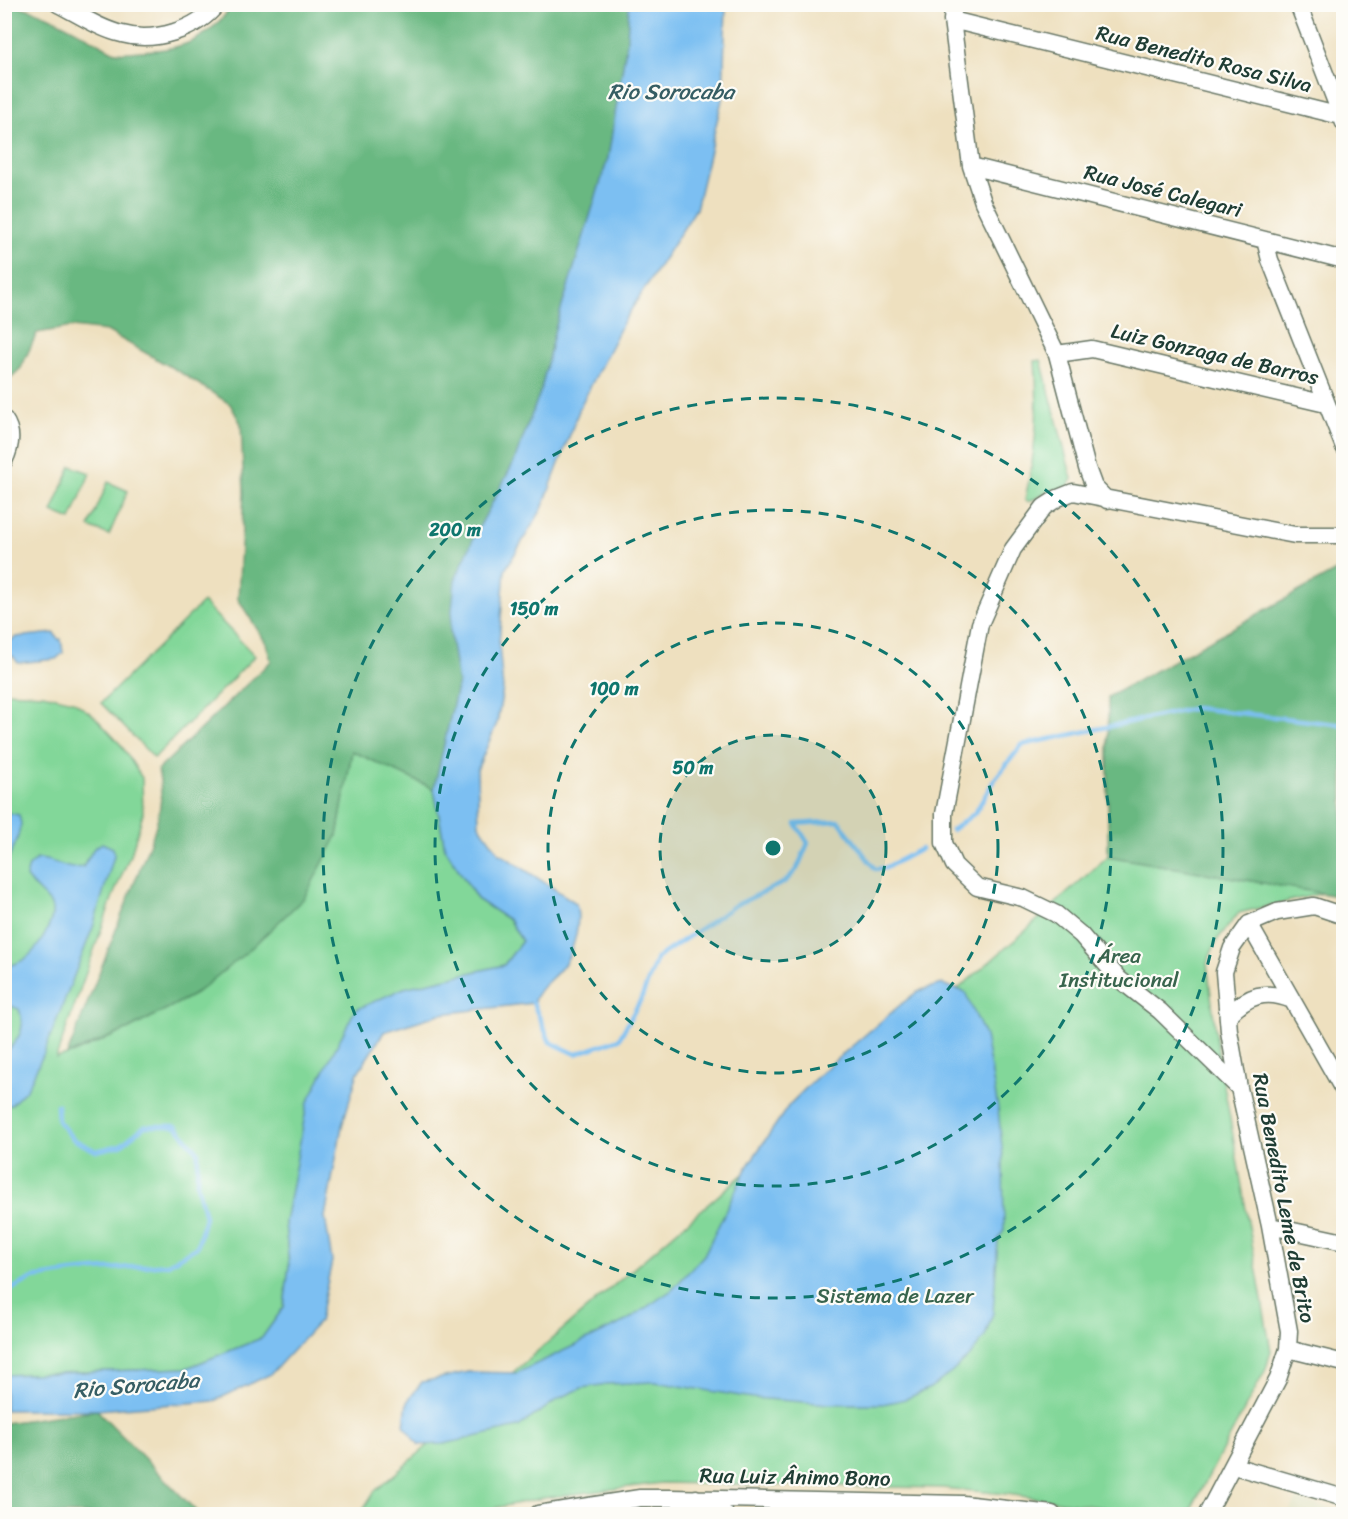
<svg xmlns="http://www.w3.org/2000/svg" width="1348" height="1519" font-family="Sriracha,sans-serif">
  <style>
    .built { fill: #dddebc }
    .green { fill: #82d799; stroke: #508a66; stroke-width: 1.5 }
    .forest { fill: #69b881; stroke: #447a5a; stroke-width: 1.5 }
    .water { fill: #7bbff2; stroke: #4d7e93; stroke-width: 1.5 }
    .lines { fill: none; stroke-linecap: round; stroke-linejoin: round }
    .stream { stroke: #7bbff2; stroke-width: 4.5 }
    .minor-casing { stroke: #677665; stroke-width: 19 }
    .minor { stroke: #fff; stroke-width: 16 }
    .ring { fill: none; stroke: #0f766e; stroke-width: 3; stroke-dasharray: 10 8 }
    .labels { text-anchor: middle; dominant-baseline: central; stroke-width: 4.5; stroke-linejoin: round; paint-order: stroke }
    .street-label { font-size: 21px; fill: #1f3d34; stroke: #fdfcf7 }
    .park-label { font-size: 21px; fill: #38644d; stroke: #fdfcf7 }
    .water-label { font-size: 22px; font-style: italic; fill: #365e64; stroke: #fdfcf7 }
    .centre { fill: #0f766e; stroke: #fdfcf7; stroke-width: 3 }
    .ring-label { font-size: 18px; text-anchor: middle; font-weight: bold; fill: #0f766e; stroke: #fdfcf7; stroke-width: 4.5; stroke-linejoin: round; paint-order: stroke }
  </style>
  <rect width="100%" height="100%" fill="#fdfcf7"/>
  <filter id="ink" filterUnits="userSpaceOnUse"><feTurbulence type="fractalNoise" baseFrequency=".0167" numOctaves="2"/><feDisplacementMap in="SourceGraphic" scale="12" xChannelSelector="R" yChannelSelector="G"/><feConvolveMatrix kernelMatrix="1 2 1 2 8 2 1 2 1" color-interpolation-filters="sRGB"/></filter>
  <filter id="wash" filterUnits="userSpaceOnUse"><feTurbulence type="fractalNoise" baseFrequency=".008" numOctaves="4" result="noise"/><feDisplacementMap in="SourceGraphic" scale="24" xChannelSelector="R" yChannelSelector="G"/><feGaussianBlur stdDeviation="1.35" result="paint"/><feColorMatrix in="noise" values="0 0 0 0 0 0 0 0 0 0 0 0 0 0 0 0 0 1.4 0 .05"/><feComposite in="paint" operator="in"/></filter>
  <g filter="url(#wash)">
    <rect width="100%" height="100%" fill="#eee0bf"/>
    <path class="built" d="M1297 1499 1343 1512V1514H1288Z"/>
    <path class="green" d="M1041 360 1072 479 1068 486 1047 492 1029 502 1025 499C1036 451 1039 410 1035 361Z
      M71 466 90 473 71 520 52 512Z
      M108 482 128 491 109 535 89 527Z
      M203 602 255 656 154 758 101 703Z
      M5 692 43 694 73 701 94 716 121 745 142 778 143 814 132 851 113 896 56 1058 74 1053 129 1029 195 994 337 836 352 751 434 789 445 848 477 899 509 920 522 941 504 965 355 1010 285 1222 289 1266 284 1307 262 1338 187 1368 5 1375 4 1106 11 1105 5 1075Z
      M1108 856 1323 893 1239 913 1217 940 1207 963 1218 1051 1271 1351 1266 1369 1191 1509 1183 1514H1150L1006 1494 942 1488 661 1483 543 1498 466 1514H360L374 1492 1023 933Z"/>
    <path class="forest" d="M5 5C39 5 83 36 113 51 120 54 132 52 140 51 184 50 207 40 233 5H629L627 41 608 158 555 329 541 390 514 462 475 535 450 630 458 683 434 789 352 751 337 836 304 898 248 951 195 994 129 1029 67 1055 153 835C160 813 164 793 158 770L271 661 266 643 238 599 244 493 241 424 230 404 183 374 107 331 72 327 37 333 21 368 5 383Z
      M1343 567V897L1108 856V697Z
      M97 1410 199 1514H5V1423Z"/>
    <path class="water" d="M629 5H726L723 96 696 209 625 319 581 405 542 509 505 570 499 643 503 689 497 723 477 770 479 825 499 853 576 903C581 920 575 947 565 963 555 979 539 985 533 1003L440 1014 384 1032 358 1072 342 1126 325 1217 332 1261 319 1322 271 1374 214 1401 97 1410H5V1375L187 1368 262 1338 284 1307 289 1266 285 1222 307 1104 355 1010 404 988 504 965 522 941 509 920 477 899 445 848 434 789 458 683 450 630 455 580 475 535 514 462 541 390 555 329 608 158 627 41Z
      M54 633 58 639H61L63 653 56 659 18 663 13 656 9 657 7 643 16 637Z
      M8 813 19 815 21 824 17 840 5 866V814Z
      M102 843 113 848 114 856 93 927 44 1053 27 1089 11 1105 5 1106V1054C18 1039 27 1030 19 1009L5 1004V967C12 965 20 963 26 958 38 949 57 920 51 905 48 898 32 887 26 877L29 866 37 859C57 859 63 871 83 867L94 848Z
      M942 984 965 992 985 1036 998 1108 1003 1157 1004 1230 998 1240 993 1313 985 1336 970 1356 951 1373 930 1388 906 1399 883 1404H830L753 1398 655 1382 607 1384 582 1388 560 1398 518 1427 444 1444 419 1445 404 1426 407 1402 422 1382 468 1372 517 1373 626 1321 672 1290 704 1255 747 1167 789 1105 824 1070 899 1006 918 991Z"/>
    <g class="lines">
      <path class="stream" d="M952 830 975 813 995 779 1022 745 1196 708 1344 725
        M533 1003 550 1042 576 1054 619 1039 641 999 657 958 734 906 785 882 797 869 808 843 796 824 839 821 875 869 885 868 921 849
        M4 1300 8 1291 33 1278 72 1272 168 1264 197 1247 205 1217 197 1184 198 1152 176 1126H145L121 1145 96 1151 73 1139 58 1121 57 1105"/>
    </g>
  </g>
  <g filter="url(#ink)">
    <g class="lines">
      <g class="minor-casing">
        <path id="minor" d="M58 4C78 14 100 29 122 34 154 43 197 30 217 4
          M954 4 952 20 971 166 983 202 1057 354 1087 468 1094 487 1107 500
          M1298 4 1344 123
          M952 20 1341 116
          M971 166 1344 260
          M1265 240 1270 260 1344 447
          M1057 354 1092 349 1326 404
          M4 419C14 433 11 447 4 461
          M1249 924 1344 1091
          M1249 924 1277 912 1314 906 1344 916
          M1228 1016C1248 995 1266 989 1292 1000
          M1239 1088 1160 1011 1119 979 1081 935 1056 914 1023 898 977 887 954 865 944 843V814L980 624 1013 549 1044 507 1058 498 1073 492 1295 535H1344
          M1270 1226 1344 1242
          M1288 1349 1344 1363
          M1234 1466 1344 1498
          M696 1498 704 1508 725 1514
          M538 1514 640 1498H671L963 1504 1052 1514
          M1207 1514 1278 1379 1288 1349 1289 1331 1270 1226 1239 1088 1229 1031 1224 972 1232 948 1249 924"/>
      </g>
      <use href="#minor" class="minor"/>
    </g>
  </g>
  <circle cx="773" cy="848" r="113" fill="#0f766e" fill-opacity=".12"/>
  <g class="ring">
    <circle cx="773" cy="848" r="113"/>
    <circle cx="773" cy="848" r="225"/>
    <circle cx="773" cy="848" r="338"/>
    <circle cx="773" cy="848" r="450"/>
  </g>
  <g class="labels">
    <g class="street-label">
      <text transform="translate(1204 59) rotate(14)">Rua Benedito Rosa Silva</text>
      <text transform="translate(1163 191) rotate(14)">Rua José Calegari</text>
      <text transform="translate(1215 354) rotate(13)">Luiz Gonzaga de Barros</text>
      <text transform="translate(1284 1198) rotate(79)">Rua Benedito Leme de Brito</text>
      <text transform="translate(795 1477) rotate(1)">Rua Luiz Ânimo Bono</text>
    </g>
    <g class="park-label">
      <text x="1119" y="956">Área<tspan x="1119" dy="24">Institucional</tspan></text>
      <text x="895" y="1296">Sistema de Lazer</text>
    </g>
    <g class="water-label">
      <text x="671" y="91">Rio Sorocaba</text>
      <text transform="translate(136 1385) rotate(-5)">Rio Sorocaba</text>
    </g>
  </g>
  <circle cx="773" cy="848" r="9" class="centre"/>
  <g class="ring-label">
    <text x="455" y="536">200 m</text>
    <text x="534" y="615">150 m</text>
    <text x="614" y="695">100 m</text>
    <text x="693" y="774">50 m</text>
  </g>
  <rect width="1348" height="1519" fill="none" stroke="#fdfcf7" stroke-width="24"/>
</svg>
